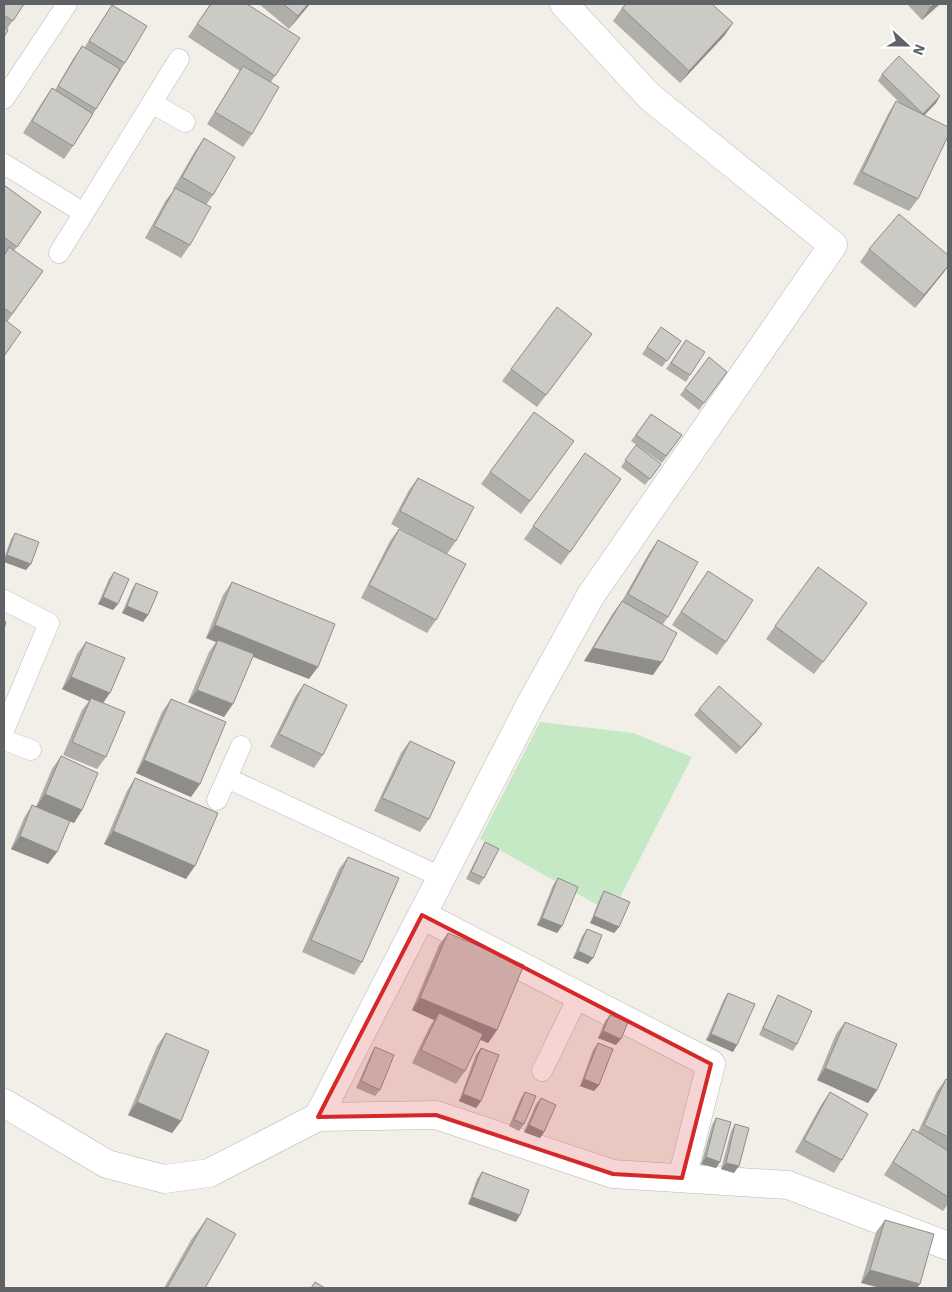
<svg xmlns="http://www.w3.org/2000/svg" width="952" height="1292" font-family="'IBM Plex Sans',sans-serif">
  <style>
    .green { fill: #c5e8c5 }
    .lines { fill: none; stroke-linecap: round; stroke-linejoin: round }
    .lane-casing { stroke: #b5b8bc; stroke-width: 21 }
    .street-casing { stroke: #b5b8bc; stroke-width: 29 }
    .lane { stroke: #fff; stroke-width: 20 }
    .street { stroke: #fff; stroke-width: 28 }
    .wall { fill: #afaea9 }
    .shaded-wall { fill: #8f8d8a }
    .building { fill: #cccac5; stroke: #8f8d8a }
    .marked { fill: #d62828; fill-opacity: 0.2; stroke: #d62828; stroke-width: 4; stroke-linejoin: round }
  </style>
  <rect width="100%" height="100%" fill="#f1efe8"/>
  <path class="green" d="M540 722 633 733 692 757 612 913 480 839Z"/>
  <g class="lines">
    <g class="lane-casing">
      <path id="lane" d="M4 99 67 4
        M152 103 185 122
        M4 164 84 213
        M59 253 179 59
        M4 600 49 623 4 730
        M4 740 31 750
        M227 778 441 877
        M217 800 241 746
        M542 1071 579 995"/>
    </g>
    <g class="street-casing">
      <path id="street" d="M422 915 711 1064 682 1178
        M4 1103 107 1164 164 1179 209 1173 318 1117 436 1115 613 1174 788 1185 948 1246
        M318 1117 530 705 591 595 833 245 650 97 564 4"/>
    </g>
    <use href="#lane" class="lane"/>
    <use href="#street" class="street"/>
  </g>
  <path class="wall" d="M4 4H24L7 29 4 37Z
    M210 4H247L300 38 271 82 252 134 243 147 207 124 240 71 188 37Z
    M259 4H310L289 29Z
    M907 4H940L922 20Z
    M112 5 125 63 73 146 64 159 23 133 43 101 52 88 55 90 73 59 82 46 84 48Z
    M622 8 733 23 724 36 680 83 613 21Z
    M882 74 940 96 936 103 924 115 918 199 909 211 853 184 888 114 896 101 901 104 878 81Z
    M204 138 213 195 206 205 190 245 181 258 145 238 166 200 174 190 173 189 195 151Z
    M4 185 41 212 14 251 43 271 7 322 12 345 4 357Z
    M869 249 948 255V267L915 308 860 262Z
    M661 327 681 341 662 367 642 354Z
    M592 334 537 407 502 381 511 369Z
    M686 340 690 375 686 382 666 369Z
    M709 357 727 372 699 410 680 395Z
    M534 412 574 441 521 514 481 484Z
    M651 414 682 435 662 463 631 441Z
    M636 445 661 464 645 485 621 467Z
    M585 453 621 479 561 565 524 539Z
    M418 478 456 541 447 554 391 524 409 490Z
    M399 529 436 620 427 633 361 598 390 541Z
    M15 533 26 570 4 562V558L11 539Z
    M658 540 668 617 663 624 653 675 584 661 613 613 622 601 649 553Z
    M114 572 118 604 113 610 98 604 109 579Z
    M232 582 309 679 253 657 224 717 188 702 209 652 216 642 206 638 223 595Z
    M136 583 148 615 143 622 122 613 132 589Z
    M699 584 726 642 717 655 672 625Z
    M858 616 814 674 766 639 775 626Z
    M86 642 103 703 106 757 97 769 63 755 82 710 89 701 62 689 77 654Z
    M304 684 323 755 314 768 270 747 295 697Z
    M171 699 200 784 191 797 136 773 162 712Z
    M699 709 757 731 736 754 694 715Z
    M410 741 429 819 420 832 374 811 401 753Z
    M61 756 82 810 74 823 69 821 57 852 48 864 11 849 24 818 32 805 36 807 52 769Z
    M135 778 186 879 104 844 127 791Z
    M485 842 484 878 479 885 466 879 481 849Z
    M348 857 362 962 354 975 302 952 339 869Z
    M558 878 562 926 557 933 537 925 553 885Z
    M604 891 619 927 614 933 590 923 600 898Z
    M587 929 588 964 573 958 582 936Z
    M448 933 497 1030 488 1043 480 1040 465 1071 456 1084 412 1063 430 1026 434 1020 412 1010 439 945Z
    M728 993 733 1052 706 1040 724 999Z
    M778 995 797 1044 793 1051 759 1035 774 1002Z
    M610 1015 616 1045 598 1038 605 1021Z
    M845 1022 877 1090 868 1103 817 1080 836 1034Z
    M166 1033 181 1121 172 1133 128 1115 157 1046Z
    M598 1043 599 1085 594 1091 580 1086 593 1050Z
    M375 1047 380 1090 375 1096 356 1088 371 1054Z
    M481 1048V1101L476 1108 459 1101 476 1054Z
    M946 1079 948 1080V1204L943 1211 884 1175 913 1129 918 1132 937 1091Z
    M525 1092 524 1124 519 1131 509 1126 521 1098Z
    M830 1092 842 1160 834 1173 795 1152 821 1105Z
    M541 1098 544 1132 540 1138 524 1132 536 1104Z
    M716 1118 720 1162 716 1168 701 1164 712 1125Z
    M735 1124 734 1173 721 1169 731 1131Z
    M482 1172 516 1222 468 1204 477 1179Z
    M207 1218 205 1288H164L191 1240Z
    M885 1220 917 1288 861 1283 876 1232Z"/>
  <path class="shaded-wall" d="M308 4H310L289 29 298 16Z
    M935 4H940L922 20 930 7Z
    M733 23 724 36 680 83 689 71Z
    M940 96 936 103 919 121 923 114Z
    M948 266 944 272 915 308 924 295Z
    M7 555 31 564 26 570 4 562V559Z
    M103 597 118 604 113 610 98 604Z
    M867 603 858 616 814 674 823 662Z
    M127 606 148 615 143 622 122 613Z
    M215 625 318 667 309 679 217 642 218 640 216 642 206 638Z
    M593 648 662 662 653 675 584 661Z
    M71 677 110 693 101 706 91 698 89 701 62 689Z
    M197 690 233 704 224 717 188 702Z
    M762 724 757 731 736 754 741 748Z
    M144 760 200 784 191 797 136 773Z
    M45 794 82 810 74 823 36 807Z
    M113 831 195 866 186 879 104 844Z
    M20 836 57 852 48 864 11 849Z
    M594 916 619 927 614 933 590 923Z
    M542 918 562 926 557 933 537 925Z
    M578 951 593 958 588 964 573 958Z
    M420 998 497 1030 488 1043 435 1020 439 1013 434 1020 412 1010Z
    M603 1031 621 1039 616 1045 598 1038Z
    M711 1034 737 1045 733 1052 706 1040Z
    M825 1068 877 1090 868 1103 817 1080Z
    M584 1079 599 1085 594 1091 580 1086Z
    M463 1094 481 1101 476 1108 459 1101Z
    M137 1102 181 1121 172 1133 128 1115Z
    M529 1125 544 1132 540 1138 524 1132Z
    M706 1157 720 1162 716 1168 701 1164Z
    M726 1163 739 1166 734 1173 721 1169Z
    M472 1197 520 1215 516 1222 468 1204Z
    M870 1270 920 1284 917 1288H880L861 1283Z"/>
  <path class="building" d="M4 4H24L13 21 4 15Z
    M211 4H247L300 38 275 76 197 24Z
    M283 4H308L298 16Z
    M626 4H712L733 23 689 71 622 8Z
    M927 4H935L930 7Z
    M112 5 147 26 125 63 89 41Z
    M4 27 8 30 4 37Z
    M82 46 120 69 96 109 58 86Z
    M899 56 940 96 923 114 882 74Z
    M243 66 279 87 252 134 215 112Z
    M52 88 93 114 73 146 32 121Z
    M896 101 948 127V136L918 199 862 172Z
    M204 138 235 157 213 195 182 177Z
    M4 185 41 212 17 247 4 237Z
    M175 188 211 207 190 245 154 226Z
    M899 214 948 255V266L924 295 869 249Z
    M9 247 43 271 12 314 4 308V256Z
    M557 307 592 334 546 395 511 369Z
    M4 319 21 332 4 356Z
    M661 327 681 341 667 361 647 347Z
    M686 340 705 352 690 375 671 363Z
    M709 357 727 372 704 403 685 389Z
    M534 412 574 441 530 501 490 472Z
    M651 414 682 435 666 456 636 435Z
    M636 445 661 464 650 479 625 460Z
    M585 453 621 479 570 552 533 526Z
    M418 478 474 507 456 541 400 511Z
    M399 529 466 564 436 620 369 585Z
    M15 533 39 542 31 564 7 555Z
    M658 540 698 562 668 617 628 594Z
    M818 567 867 603 823 662 775 626Z
    M708 571 753 600 726 642 681 612Z
    M114 572 129 579 118 604 103 597Z
    M232 582 335 624 318 667 215 625Z
    M136 583 158 592 148 615 127 606Z
    M622 601 677 633 662 662 593 648Z
    M4 621 6 622 4 629Z
    M218 640 254 654 233 704 197 690Z
    M86 642 125 658 110 693 71 677Z
    M304 684 347 705 323 755 279 734Z
    M719 686 762 724 741 748 699 709Z
    M91 698 125 712 106 757 72 742Z
    M171 699 226 722 200 784 144 760Z
    M410 741 455 762 429 819 382 798Z
    M61 756 98 773 82 810 45 794Z
    M135 778 218 813 195 866 113 831Z
    M32 805 70 821 57 852 20 836Z
    M485 842 499 849 484 878 471 872Z
    M348 857 399 878 362 962 311 940Z
    M558 878 578 887 562 926 542 918Z
    M604 891 630 902 619 927 594 916Z
    M587 929 602 935 593 958 578 951Z
    M448 933 524 965 497 1030 420 998Z
    M728 993 755 1004 737 1045 711 1034Z
    M778 995 812 1011 797 1044 763 1028Z
    M439 1013 483 1034 465 1071 421 1050Z
    M610 1015 628 1022 621 1039 603 1031Z
    M845 1022 897 1044 877 1090 825 1068Z
    M166 1033 209 1051 181 1121 137 1102Z
    M598 1043 613 1049 599 1085 584 1079Z
    M375 1047 394 1055 380 1090 361 1081Z
    M481 1048 499 1055 481 1101 463 1094Z
    M946 1079 948 1080V1137L924 1125Z
    M525 1092 536 1096 524 1124 514 1120Z
    M830 1092 868 1114 842 1160 804 1140Z
    M541 1098 556 1105 544 1132 529 1125Z
    M716 1118 731 1122 720 1162 706 1157Z
    M735 1124 749 1128 739 1166 726 1163Z
    M913 1129 948 1151V1197L893 1162Z
    M482 1172 529 1190 520 1215 472 1197Z
    M207 1218 236 1234 205 1288H167Z
    M885 1220 934 1234 920 1284 870 1270Z
    M315 1282 325 1288H311Z"/>
  <path class="marked" d="M422 915 711 1064 682 1178 613 1174 436 1115 318 1117Z"/>
  <rect width="952" height="1292" fill="none" stroke="#5f6368" stroke-width="10"/>
  <g transform="translate(907 45) rotate(111)" stroke="#ffffff" stroke-width="4" paint-order="stroke">
  <path d="M0-4L9 19L0 12L-9 19Z" fill="#5f6368"/>
  <text y="-8" font-size="14" font-weight="bold" text-anchor="middle" fill="#5f6368">N</text>
  </g>
</svg>
